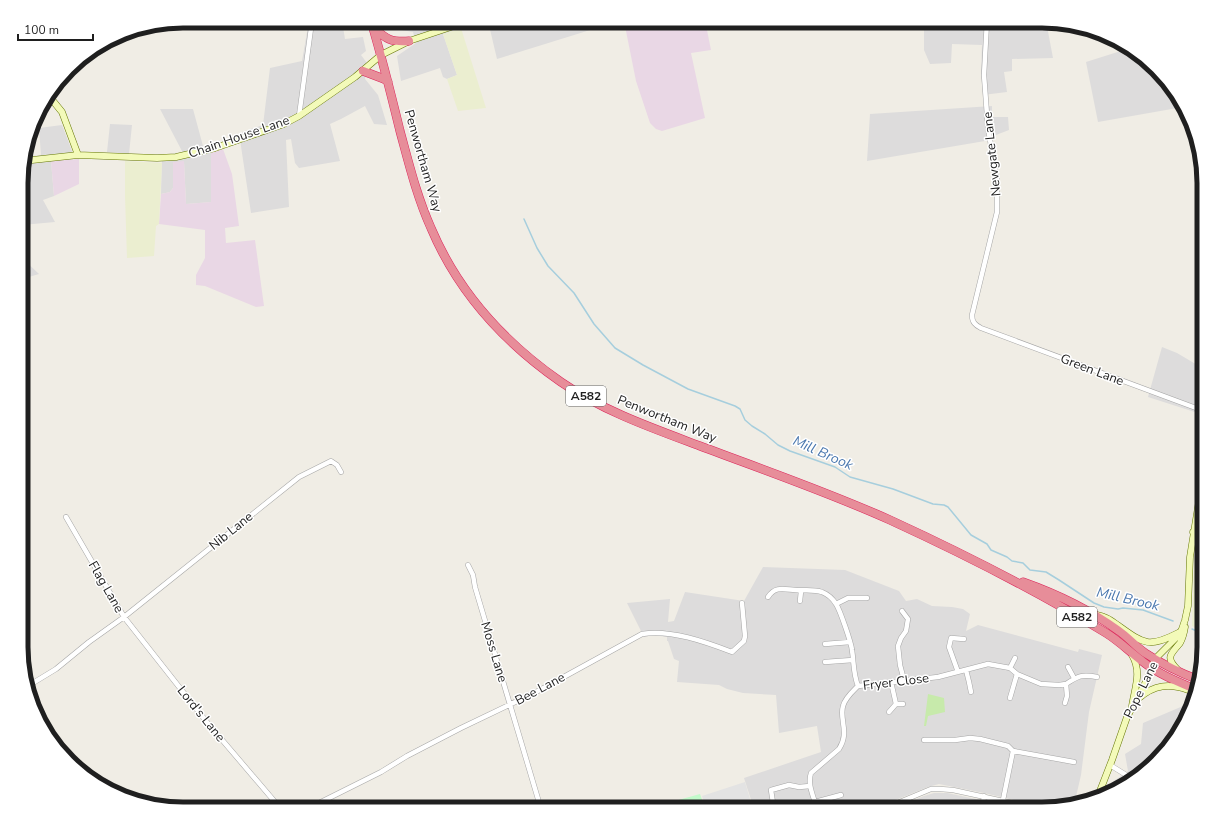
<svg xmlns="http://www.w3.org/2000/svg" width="1225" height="830" font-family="'Nunito Sans',sans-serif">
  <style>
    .residential { fill: #dddcdc }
    .industrial { fill: #e9d7e5 }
    .farmland { fill: #ebeed0 }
    .grass { fill: #c7eaab }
    .park { fill: #c2faca }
    .parking { fill: #e3e3e3 }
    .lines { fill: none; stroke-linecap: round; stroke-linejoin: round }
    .stream { stroke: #a6cedd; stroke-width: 1.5 }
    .street-casing { stroke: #a6a6a6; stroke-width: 5.5 }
    .secondary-casing { stroke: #657705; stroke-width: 7 }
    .highway-casing { stroke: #db255a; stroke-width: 9 }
    .street { stroke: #fff; stroke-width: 4.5 }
    .secondary { stroke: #f3fab9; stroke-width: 6 }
    .highway { stroke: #e78d99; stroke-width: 8 }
    .labels { text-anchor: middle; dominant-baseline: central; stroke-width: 3; stroke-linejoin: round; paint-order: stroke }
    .shield { fill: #fff; stroke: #626262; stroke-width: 1 }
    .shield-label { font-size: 12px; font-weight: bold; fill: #1f1f1f }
    .street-label { font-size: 13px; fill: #1f1f1f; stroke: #fff }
    .water-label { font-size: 14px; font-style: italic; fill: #4b78af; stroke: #fff }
    .rim { fill: none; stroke: #1f1f1f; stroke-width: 5 }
  </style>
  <rect width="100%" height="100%" fill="#f0ede5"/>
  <path class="residential" d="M309 21H342L345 39 363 37 366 51 361 55 367 63 365 79 378 95 387 125 374 124 365 106 341 119 330 124 340 161 299 168 295 163 291 139 286 140 289 207 251 213 239 133 263 125 270 68 302 61Z
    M390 21H486L443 34 457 75 447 79 443 77 440 68 401 81 397 56 416 43 413 32 390 28Z
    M488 21H615L616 22 497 59Z
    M924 21H1046L1053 58 1012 59V71L1004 72 1007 92 983 95 981 73 982 45 952 44 951 63 930 64 924 50Z
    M1123 45 1141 54 1183 107 1098 122 1086 62 1124 50Z
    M992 106V117H1008L1009 130 996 135 985 141 867 161 870 114Z
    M160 109H193L203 146 208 145 211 153 212 202 186 204 184 162H173V188L170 192 161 194 162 155 183 153Z
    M110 124 132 125 129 154 107 152Z
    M62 125 75 159 51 161 54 196 43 200 55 222 22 225V162L24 157 41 155 39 128Z
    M22 258 39 274 22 279Z
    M1162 347 1177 353 1204 369V415L1148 397Z
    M763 567 845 570 899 591 906 601 917 599 932 606 952 607 963 609 970 614 966 631 978 625 1078 652 1079 649 1102 655 1089 712 1081 775 1075 801 1048 808 984 793 939 784 928 787 873 809H754L744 778 821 752 817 726 779 733 776 695 743 693 727 689 719 685 677 682 679 661 674 659 668 641H667V637L653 635 644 637 627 603 670 599 668 622 674 621 685 592 744 601Z
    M1183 706H1192L1171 746 1114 792 1107 794 1111 783 1128 771 1125 754 1141 744 1143 723Z
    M934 793H947L1023 809H893L924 796Z"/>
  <path class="industrial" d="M624 21H722L721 27 707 30 711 50 691 53 705 118 662 131 656 129 650 123 636 81Z
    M223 149 232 174 239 226 225 228 226 243 255 240 264 306 256 307 205 286 196 285V275L205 258V230L159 224 161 194 170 192 173 188V162L184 161 186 204 211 202V153Z
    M79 159V184L54 196 51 161Z"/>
  <path class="farmland" d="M461 28 486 108 458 111 447 79 457 75 443 34Z
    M125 161 162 163 159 224 156 226 154 256 127 258 125 196Z
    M1200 535 1204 536V631L1192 626 1194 558 1197 551V536Z"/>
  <path class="grass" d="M928 694 944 698 945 712 928 716 926 726H924Z"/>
  <path class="park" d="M700 794 705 808 724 802 726 809H646Z"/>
  <path class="parking" d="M745 782 753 809H732L729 800 706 807 702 796Z"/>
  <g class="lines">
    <path class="stream" d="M524 219 537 248 548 266 574 293 594 324 615 348 643 365 688 389 735 406 740 409 745 420 752 426 765 434 778 445 790 451 835 467 850 477 893 489 933 504 944 505 948 507 971 535 987 544 991 550 1007 557 1012 561 1023 563 1030 570 1046 572 1059 580 1094 603 1104 607 1118 609 1123 608 1143 610 1173 621
      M1192 629 1204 634"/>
    <g class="street-casing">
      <path id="street" d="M987 21 984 75 988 128 997 180V212L972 315C972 322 975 325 981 328L1204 411
        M299 116 312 21
        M66 517 124 617 206 721 281 809
        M468 565 473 575 475 587 541 809
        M768 597C775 586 783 589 795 590 804 591 813 589 822 592 827 594 833 599 836 604 840 610 851 642 852 650 854 663 853 673 858 686
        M800 601 801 591
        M836 604 848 598H867
        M902 611 908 619 906 631 901 638 898 646 900 665 904 680
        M825 644 850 642
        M825 662 853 660
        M1068 667 1074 678
        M1010 668 1015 658
        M966 670 969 682 971 692
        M958 672 949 647 951 638 964 639
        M1066 684C1078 676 1082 674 1097 677
        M28 686 56 669 89 642 124 617 299 477 331 461 337 465 341 472
        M1010 698 1017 674
        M896 704H903
        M889 712 896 704 891 682
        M924 740H955L970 738 980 739 1008 746 1013 751 1074 762
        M1166 746 1169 747
        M1110 765 1131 778
        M1003 800 1013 751
        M815 802 841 795
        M307 809 381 772 407 756 461 728 540 690 642 634C670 629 706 642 732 652L744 641 745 636 742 603
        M774 809 771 790 789 785 799 787 810 786
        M817 809C814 797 807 785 811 773L839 749C850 732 839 720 843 706 845 698 852 692 858 686L938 677 988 664 1010 668 1017 674 1041 684 1059 685 1066 684 1067 696 1065 703
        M883 809 931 789H940L953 790 1040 809
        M982 809 984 796"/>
    </g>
    <g class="secondary-casing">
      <path id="secondary" d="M49 96 62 112 78 155
        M23 161 78 155 157 158 176 157 215 148 284 124 299 116 355 77 381 55 409 41 469 21
        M1193 532 1204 533
        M1097 615C1107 617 1110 620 1119 626 1144 644 1149 648 1178 633
        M1177 669C1165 657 1171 654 1180 643 1183 638 1184 633 1185 627
        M1139 698C1154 685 1169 683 1188 690
        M1132 706C1135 687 1142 672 1132 655
        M1098 796 1112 760 1127 717 1147 680 1155 659 1178 636 1182 629 1185 620 1188 606 1190 557 1204 470"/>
    </g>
    <g class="highway-casing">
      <path id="highway" d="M371 21C382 58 391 94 400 131 409 164 417 197 431 228 458 292 505 343 561 382 603 411 652 428 700 446 764 470 828 492 890 520 964 554 1037 591 1106 633 1119 641 1130 652 1142 661 1158 674 1178 682 1197 690
        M374 28C387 40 391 42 409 41
        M363 71 384 79 388 82
        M1023 582C1057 594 1090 610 1119 631 1128 637 1135 646 1145 653 1162 664 1180 673 1199 680"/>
    </g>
    <use href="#street" class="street"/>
    <use href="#secondary" class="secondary"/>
    <use href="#highway" class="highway"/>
  </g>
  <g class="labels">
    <g class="shield">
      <rect x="566" y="386" width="40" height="20" rx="3"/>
      <rect x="1057" y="607" width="40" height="20" rx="3"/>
    </g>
    <g class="shield-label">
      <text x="586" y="396">A582</text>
      <text x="1077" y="617">A582</text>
    </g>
    <g class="street-label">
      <text transform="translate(239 137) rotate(-19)">Chain House Lane</text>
      <text transform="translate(992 154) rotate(-96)">Newgate Lane</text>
      <text transform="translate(423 161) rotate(74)">Penwortham Way</text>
      <text transform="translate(1092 370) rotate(21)">Green Lane</text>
      <text transform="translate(667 419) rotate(22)">Penwortham Way</text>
      <text transform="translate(231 531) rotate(-39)">Nib Lane</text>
      <text transform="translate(106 587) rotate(60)">Flag Lane</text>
      <text transform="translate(494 652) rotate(73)">Moss Lane</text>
      <text transform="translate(896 682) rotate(-7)">Fryer Close</text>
      <text transform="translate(540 689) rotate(-28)">Bee Lane</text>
      <text transform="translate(1141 690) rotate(-64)">Pope Lane</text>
      <text transform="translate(201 714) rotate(51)">Lord's Lane</text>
    </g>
    <g class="water-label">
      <text transform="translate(823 453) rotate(24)">Mill Brook</text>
      <text transform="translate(1128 599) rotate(13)">Mill Brook</text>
    </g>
  </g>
  <path d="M0 0H1225V830H0ZM183 28H1042A155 155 0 0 1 1197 183V647A155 155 0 0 1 1042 802H183A155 155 0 0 1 28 647V183A155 155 0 0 1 183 28Z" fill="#fff" fill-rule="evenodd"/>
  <path class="rim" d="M183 28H1042A155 155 0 0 1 1197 183V647A155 155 0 0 1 1042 802H183A155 155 0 0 1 28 647V183A155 155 0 0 1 183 28Z"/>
  <path d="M18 34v6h75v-6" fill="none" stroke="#1f1f1f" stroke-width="2"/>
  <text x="24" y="34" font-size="12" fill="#1f1f1f" stroke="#ffffff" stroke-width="3" paint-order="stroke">100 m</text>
</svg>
